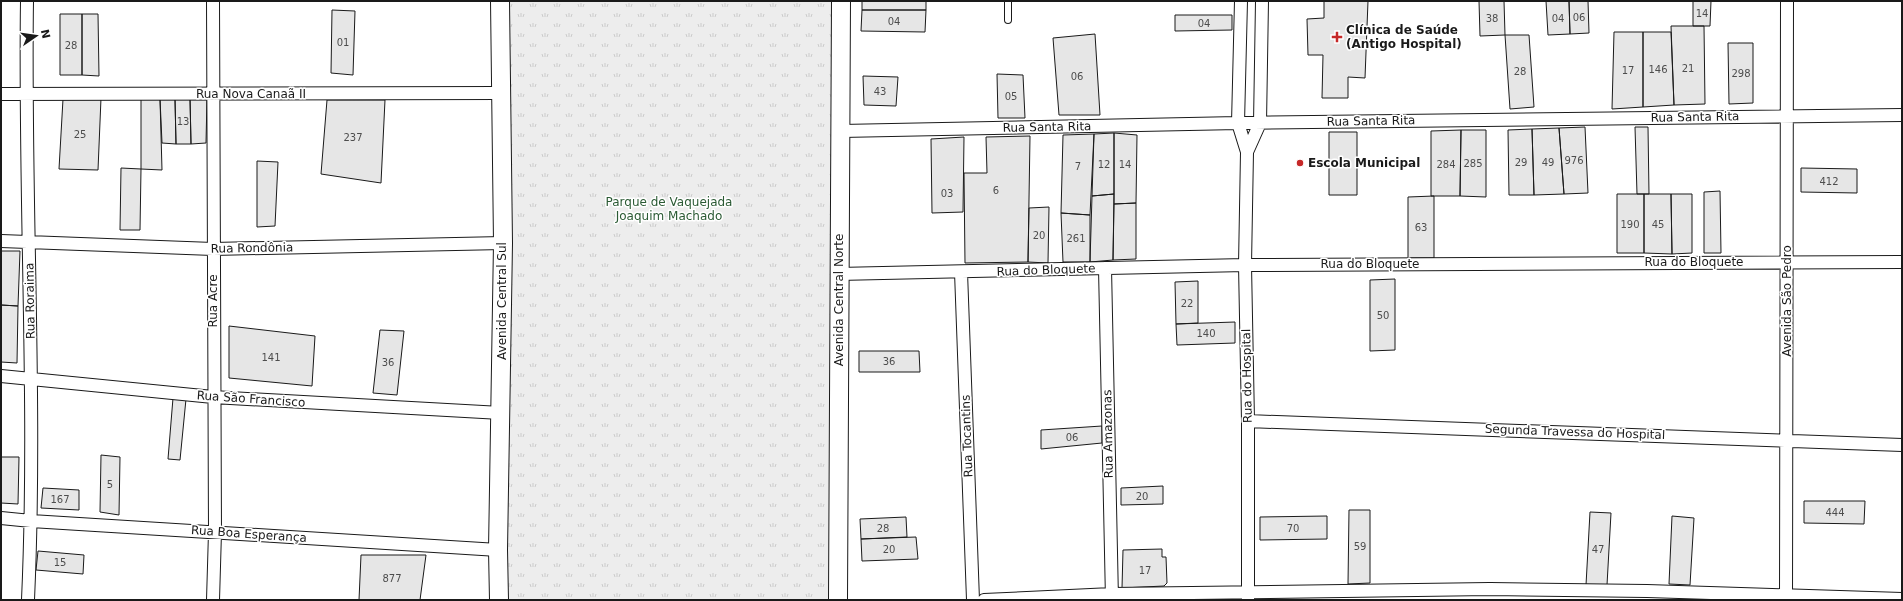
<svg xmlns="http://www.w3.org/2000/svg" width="1903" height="601" font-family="'DejaVu Sans',sans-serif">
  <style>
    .grass { fill: url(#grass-tufts); stroke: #6a6a6a }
    .building { fill: #e6e6e6; stroke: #1a1a1a }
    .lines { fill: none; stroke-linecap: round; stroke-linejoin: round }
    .lane-casing { stroke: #1a1a1a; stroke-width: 8 }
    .street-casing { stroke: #1a1a1a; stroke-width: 14 }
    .secondary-casing { stroke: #1a1a1a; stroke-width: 20 }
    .lane { stroke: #fff; stroke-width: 6 }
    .street { stroke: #fff; stroke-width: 12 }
    .secondary { stroke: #fff; stroke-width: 18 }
    .poi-dot { fill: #c62828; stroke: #fff; stroke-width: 1.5 }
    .labels { text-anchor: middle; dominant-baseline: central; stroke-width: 3; stroke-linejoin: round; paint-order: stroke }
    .number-label { font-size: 10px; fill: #4d4d4d }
    .poi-label { font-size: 12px; font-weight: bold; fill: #1a1a1a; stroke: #fff; text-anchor: start }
    .street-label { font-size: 12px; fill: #1a1a1a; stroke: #fff }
    .park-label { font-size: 12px; fill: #2b5a34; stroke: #fff }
  </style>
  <defs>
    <pattern id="grass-tufts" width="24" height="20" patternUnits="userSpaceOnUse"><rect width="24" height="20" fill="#ededed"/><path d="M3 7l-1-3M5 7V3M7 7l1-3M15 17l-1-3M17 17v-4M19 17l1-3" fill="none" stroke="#cbcbcb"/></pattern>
  </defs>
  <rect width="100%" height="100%" fill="#fff"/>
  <path class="grass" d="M497 1H840L838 600H499Z"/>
  <path class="building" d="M862 1H926V10H862Z
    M1324 1H1368L1365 78 1348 77V98H1322L1323 55H1308L1307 19 1324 18Z
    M1479 1H1504L1505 35 1480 36Z
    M1546 1H1569L1570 34 1548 35Z
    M1569 1H1588L1589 33 1570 34Z
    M1693 1H1711L1710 26H1693Z
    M332 10 355 11 353 75 331 73Z
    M862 10H926L925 32 861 31Z
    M60 14H82V75H60Z
    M82 14H98L99 76 82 75Z
    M1175 15H1232V30L1175 31Z
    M1671 26H1704L1705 104 1674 105Z
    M1614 32H1643V107L1612 109Z
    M1643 32H1671L1674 105 1643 107Z
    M1095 34 1100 115H1059L1053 38Z
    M1505 35H1529L1534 107 1510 109Z
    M1728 43H1753V103L1729 104Z
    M997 74 1023 75 1025 118H998Z
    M863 76 898 77 896 106 864 105Z
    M101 98 98 170 59 169 63 99Z
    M190 98H207L206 143 191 144Z
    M190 98 191 144H176L175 99Z
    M141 99H160L162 170 141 169Z
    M160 99H175L176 144 162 143Z
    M327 100H385L381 183 321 174Z
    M1585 127 1588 193 1564 194 1559 128Z
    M1635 127H1648L1649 194H1637Z
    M1559 128 1564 194 1534 195 1532 129Z
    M1532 129 1534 195H1509L1508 130Z
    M1461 130H1486V197L1460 196Z
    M1461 130 1460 196H1431V131Z
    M1329 132H1357V195H1329Z
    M1114 133V194L1092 196 1094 134Z
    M1114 133 1137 135 1136 203 1114 204Z
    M1094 134 1090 215 1061 213 1063 135Z
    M1030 136 1028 262 965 263 964 173H987L986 137Z
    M964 137 963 212 932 213 931 139Z
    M257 161 278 162 275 226 257 227Z
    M121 168 141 169 140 230H120Z
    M1801 168 1857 169V193L1801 192Z
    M1720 191 1721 253H1704V192Z
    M1114 194 1113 260 1090 262 1092 196Z
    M1617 194H1644V253H1617Z
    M1644 194H1671L1672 254 1644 253Z
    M1671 194H1692V253L1672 254Z
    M1434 196V258H1408V197Z
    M1136 203V259L1113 260 1114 204Z
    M1049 207 1048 263 1028 262 1029 208Z
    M1061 213 1090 215V262H1063Z
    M1 251H20L18 306 1 305Z
    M1395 279V350L1370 351V280Z
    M1198 281V323L1176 324 1175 282Z
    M1 305 18 306 17 363 1 362Z
    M1235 322V343L1177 345 1176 324Z
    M229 326 315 336 312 386 229 378Z
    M380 330 404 331 397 395 373 393Z
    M859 351H919L920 372H859Z
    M173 398 186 399 180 460 168 459Z
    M1102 426V443L1041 449V430Z
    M101 455 120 457 119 515 100 512Z
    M1 457H19L18 504 1 503Z
    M1163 486V504L1121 505V488Z
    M43 488 79 490V510L41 508Z
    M1804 501H1865L1864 524 1804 523Z
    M1349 510H1370V583L1348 584Z
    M1590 512 1611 513 1607 585H1586Z
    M1327 516V539L1260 540V517Z
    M1672 516 1694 518 1690 585 1669 584Z
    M906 517 907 537 861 539 860 519Z
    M916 537 918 559 862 561 861 539Z
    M1162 549V557H1166L1167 583 1164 586 1122 588 1123 550Z
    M38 551 84 555 83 574 36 570Z
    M361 555H426L420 600H359Z"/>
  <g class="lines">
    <g class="lane-casing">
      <path id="lane" d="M1008 1V20"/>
    </g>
    <g class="street-casing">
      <path id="street" d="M27 1C24 201 37 400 28 600
        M1241 1 1238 123 1247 152 1245 265 1248 421V600
        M1 94 501 93
        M841 131 1238 123 1902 115
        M1247 152 1260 123 1262 1
        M1 241 213 249 503 243
        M1105 268 1112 600
        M961 272 973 600
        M838 274 1245 265 1902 262
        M1 376 213 397 501 413
        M1248 421 1902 445
        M1 518 31 521 498 550
        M213 600 215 532 213 1
        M984 600 1112 594 1490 589 1647 591 1902 599
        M1786 600 1787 1"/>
    </g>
    <g class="secondary-casing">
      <path id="secondary" d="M499 600 498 550 503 243 500 1
        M838 600 841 1"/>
    </g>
    <use href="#lane" class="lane"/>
    <use href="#street" class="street"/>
    <use href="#secondary" class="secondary"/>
  </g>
  <g class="poi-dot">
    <path d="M1335 31h4v4h4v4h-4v4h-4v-4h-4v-4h4z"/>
    <circle cx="1300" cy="163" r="4"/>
  </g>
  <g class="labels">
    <g class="number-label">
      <text x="1702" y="13">14</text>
      <text x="1579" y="17">06</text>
      <text x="1492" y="18">38</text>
      <text x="1558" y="18">04</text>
      <text x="894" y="21">04</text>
      <text x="1204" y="23">04</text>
      <text x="343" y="42">01</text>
      <text x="71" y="45">28</text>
      <text x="1688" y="68">21</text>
      <text x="1658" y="69">146</text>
      <text x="1628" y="70">17</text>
      <text x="1520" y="71">28</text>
      <text x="1741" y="73">298</text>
      <text x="1077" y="76">06</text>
      <text x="880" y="91">43</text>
      <text x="1011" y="96">05</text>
      <text x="183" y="121">13</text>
      <text x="80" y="134">25</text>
      <text x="353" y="137">237</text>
      <text x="1574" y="160">976</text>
      <text x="1521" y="162">29</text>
      <text x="1548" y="162">49</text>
      <text x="1473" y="163">285</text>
      <text x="1104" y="164">12</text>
      <text x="1125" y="164">14</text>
      <text x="1446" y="164">284</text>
      <text x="1078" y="166">7</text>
      <text x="1829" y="181">412</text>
      <text x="996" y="190">6</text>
      <text x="947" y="193">03</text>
      <text x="1630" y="224">190</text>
      <text x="1658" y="224">45</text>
      <text x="1421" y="227">63</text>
      <text x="1039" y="235">20</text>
      <text x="1076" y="238">261</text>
      <text x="1187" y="303">22</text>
      <text x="1383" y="315">50</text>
      <text x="1206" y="333">140</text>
      <text x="271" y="357">141</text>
      <text x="889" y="361">36</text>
      <text x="388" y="362">36</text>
      <text x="1072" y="437">06</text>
      <text x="110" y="484">5</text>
      <text x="1142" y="496">20</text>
      <text x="60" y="499">167</text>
      <text x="1835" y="512">444</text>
      <text x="883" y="528">28</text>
      <text x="1293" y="528">70</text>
      <text x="1360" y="546">59</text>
      <text x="889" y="549">20</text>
      <text x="1598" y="549">47</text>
      <text x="60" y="562">15</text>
      <text x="1145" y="570">17</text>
      <text x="392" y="578">877</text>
    </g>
    <g class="poi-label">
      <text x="1346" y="30">Clínica de Saúde<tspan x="1346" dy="14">(Antigo Hospital)</tspan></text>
      <text x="1308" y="163">Escola Municipal</text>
    </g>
    <g class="street-label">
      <text x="251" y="94">Rua Nova Canaã II</text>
      <text transform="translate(1695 117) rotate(-1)">Rua Santa Rita</text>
      <text transform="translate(1371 121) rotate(-1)">Rua Santa Rita</text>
      <text transform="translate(1047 127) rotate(-1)">Rua Santa Rita</text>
      <text transform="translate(252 248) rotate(-1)">Rua Rondônia</text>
      <text x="1694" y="262">Rua do Bloquete</text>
      <text x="1370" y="264">Rua do Bloquete</text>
      <text transform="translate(1046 270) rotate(-2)">Rua do Bloquete</text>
      <text transform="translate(839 300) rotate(-90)">Avenida Central Norte</text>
      <text transform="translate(30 301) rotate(-91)">Rua Roraima</text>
      <text transform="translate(213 301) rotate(-90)">Rua Acre</text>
      <text transform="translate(502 301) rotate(-90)">Avenida Central Sul</text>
      <text transform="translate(1787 301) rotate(-90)">Avenida São Pedro</text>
      <text transform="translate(1247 376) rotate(-91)">Rua do Hospital</text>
      <text transform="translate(251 399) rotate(4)">Rua São Francisco</text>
      <text transform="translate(1575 432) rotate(2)">Segunda Travessa do Hospital</text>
      <text transform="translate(1108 434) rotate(-91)">Rua Amazonas</text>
      <text transform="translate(967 436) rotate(-92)">Rua Tocantins</text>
      <text transform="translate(249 534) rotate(4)">Rua Boa Esperança</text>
    </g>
    <g class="park-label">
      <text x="669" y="202">Parque de Vaquejada<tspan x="669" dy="14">Joaquim Machado</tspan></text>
    </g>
  </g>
  <rect width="1903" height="601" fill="none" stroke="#1a1a1a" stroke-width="4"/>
  <g transform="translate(36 36) rotate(77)" stroke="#ffffff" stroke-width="3" paint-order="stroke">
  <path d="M0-3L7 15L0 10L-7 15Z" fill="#1a1a1a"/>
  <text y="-6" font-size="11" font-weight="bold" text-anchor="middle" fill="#1a1a1a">N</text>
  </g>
</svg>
